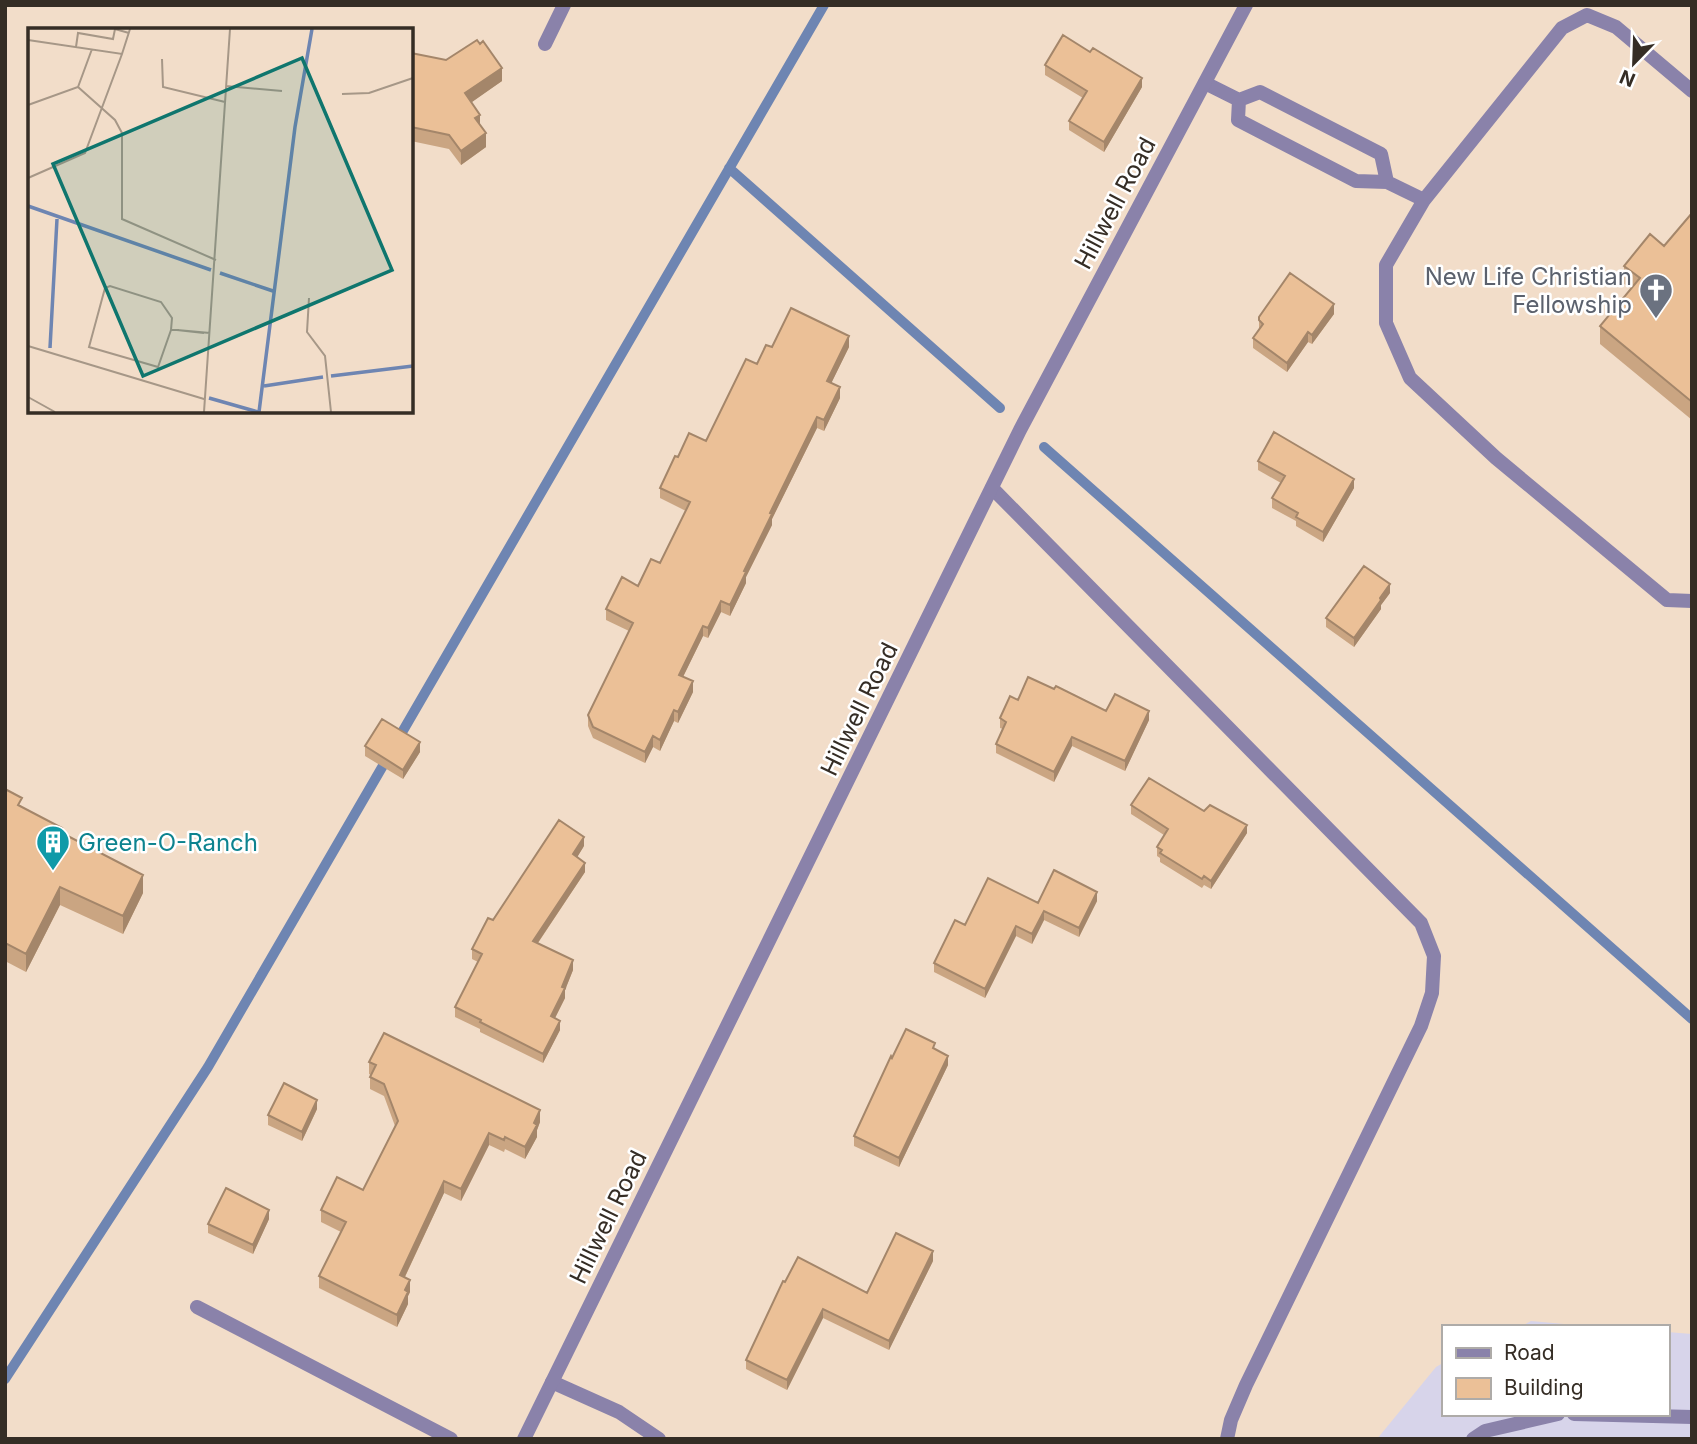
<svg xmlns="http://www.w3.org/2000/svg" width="1697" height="1444" font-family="Inter,sans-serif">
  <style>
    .commercial { fill: #d7d4ea }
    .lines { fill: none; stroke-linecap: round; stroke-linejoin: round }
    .stream { stroke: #6e85b2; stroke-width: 10 }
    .service { stroke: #8a82aa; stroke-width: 14 }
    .minor { stroke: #8a82aa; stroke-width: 14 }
    .tertiary { stroke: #8a82aa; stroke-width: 14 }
    .wall { fill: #caa582 }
    .shaded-wall { fill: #a4866a }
    .building { fill: #ebc097; stroke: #a4866a; stroke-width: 2 }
    .labels { text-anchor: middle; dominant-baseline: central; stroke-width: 5; stroke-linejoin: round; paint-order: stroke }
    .street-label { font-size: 24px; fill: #352d25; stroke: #fff }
    .worship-label { font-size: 24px; fill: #5b616d; stroke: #fff; text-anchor: end }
    .culture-label { font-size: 24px; fill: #0d838f; stroke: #fff; text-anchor: start }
    .inset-river { fill: none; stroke: #6e85b2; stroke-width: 3.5 }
    .inset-road { fill: none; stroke: #a69787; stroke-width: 2 }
    .view { fill: #0f766e; fill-opacity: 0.15; stroke: #0f766e; stroke-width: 3.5 }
    .inset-edge { fill: none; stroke: #352d25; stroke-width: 3.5 }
  </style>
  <rect width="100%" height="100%" fill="#f2ddc9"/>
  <path class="commercial" d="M1531 1321 1597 1327H1520Z
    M1667 1332 1692 1334V1439H1377L1436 1367 1443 1363V1414H1667Z"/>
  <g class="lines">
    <path class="stream" d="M729 168 1000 408
      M1044 447 1692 1019
      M397 741 824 5
      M5 1379 208 1067 388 757"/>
    <path class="service" d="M545 44 564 5
      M1205 83 1239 100 1260 92 1381 154 1387 182 1356 181 1238 120 1239 100
      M1692 91 1616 27 1587 15 1562 28 1424 200 1386 265V323L1410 378 1496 458 1667 600 1692 601
      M1387 182 1424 200
      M992 488 1421 923 1434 956 1432 993 1421 1026 1246 1385 1231 1420 1227 1439
      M1574 1414 1692 1417
      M1473 1439 1485 1431 1558 1414"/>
    <path class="minor" d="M197 1307 451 1439
      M552 1382 619 1412 659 1439"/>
    <path class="tertiary" d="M524 1439 1020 430 1246 5"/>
  </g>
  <path class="wall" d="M1090 52 1142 87 1104 152 1069 130V121L1083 98 1045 75V65Z
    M411 53 502 81 471 102 480 126 486 147 461 165 449 149 411 141Z
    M1692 213V420L1600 344V326L1631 289 1624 284V266L1664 246Z
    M1334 314 1312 344 1308 342 1287 372 1253 348V338L1259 330V317Z
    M772 347H849L831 383 840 398 824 431 817 428 772 519V525L746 577V583L730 616 721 612 708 638 703 636 683 677 693 692 678 723 674 721 660 751 653 747 645 763 593 738 588 726V715L629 631 606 620V609L638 586 660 563 686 511 660 498V488L678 457 706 441 757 364Z
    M1258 461 1354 488 1323 542 1296 526V521L1272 508V498L1281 483 1258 470Z
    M1390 593 1381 605V609L1354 647 1326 627V618Z
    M1054 689 1106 711 1149 720 1125 771 1072 746 1054 782 996 753V744L1003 729 1000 728V718L1018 700Z
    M365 746 420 752 403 779 365 756Z
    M5 789 22 807 62 834 143 893 123 934 60 905 26 972 5 961Z
    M1131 805 1204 811 1247 833 1211 889 1204 885 1202 888 1160 862V858L1157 856V847L1164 835 1131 814Z
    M584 846 577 857 585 872 538 943 573 970 565 990V998L555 1018 560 1030 543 1063 480 1032V1029L455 1017V1007L478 962 472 959V949L493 920Z
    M1097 901 1079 937 1044 920 1032 944 1016 936 985 998 934 972V963L965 925 1038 903Z
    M935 1049 948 1065 899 1167 854 1146V1136L892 1058Z
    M369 1062 540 1122 537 1130V1137L525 1159 505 1149 504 1152 489 1145 461 1201 444 1193 405 1277 410 1292 408 1296V1304L397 1327 319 1288V1276L341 1232 321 1222V1210L363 1190 395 1126 384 1096 370 1089V1077L371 1075 369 1074Z
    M317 1109 302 1141 268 1125V1115Z
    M269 1219 253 1254 208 1233V1224Z
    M933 1261 889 1350 823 1318 787 1390 746 1369V1360L785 1282 867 1293Z"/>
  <path class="shaded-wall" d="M502 68V81L465 107V93Z
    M1142 78V87L1104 152V142Z
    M480 115V129L475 118Z
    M486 133V147L461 165V151Z
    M1334 304V314L1312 344V335Z
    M1308 332V342L1287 372V363Z
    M849 336V347L827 392V381Z
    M840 387V398L824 431V420Z
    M817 417V428L772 519V525L746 577V583L730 616V605L744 571 770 513Z
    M1354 479V488L1323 542V532Z
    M1390 584V593L1381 605V609L1354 647V638Z
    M721 601V612L708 638V628Z
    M703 626V636L679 685V675Z
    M693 681V692L678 723V712Z
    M674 710V721L660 751V740Z
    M1149 711V720L1125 771V761Z
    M653 736V747L645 763V752Z
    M1072 737V746L1054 782V772Z
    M420 742V752L403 779V770Z
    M1247 825V833L1211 889V881Z
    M584 837V846L573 864V854Z
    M585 863V872L533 950V941Z
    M143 875V893L123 934V916Z
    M60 887V905L26 972V954Z
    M1097 892V901L1079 937V928Z
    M1044 911V920L1032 944V934Z
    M1016 926V936L985 998V989Z
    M573 960V970L565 990V998L551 1026V1016Z
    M560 1021V1030L543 1063V1054Z
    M948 1056V1065L899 1167V1158Z
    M317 1100V1109L302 1141V1132Z
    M540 1110V1122L537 1130V1137L525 1159V1147L534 1123Z
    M489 1133V1145L461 1201V1189Z
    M444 1181V1193L400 1287V1275Z
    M269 1210V1219L253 1254V1245Z
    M933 1251V1261L889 1350V1341Z
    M410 1280V1292L408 1296V1304L397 1327V1315L405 1290Z
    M823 1309V1318L787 1390V1380Z"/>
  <path class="building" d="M1063 35 1090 52 1093 48 1142 78 1104 142 1069 121 1087 91 1045 65Z
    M477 40 480 44 483 41 502 68 465 93 480 115 475 118 486 133 461 151 449 135 411 127V53L446 60Z
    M1692 213V402L1600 326 1640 278 1624 266 1650 234 1664 246Z
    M1290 273 1334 304 1312 335 1308 332 1287 363 1253 338 1263 324 1259 320V317Z
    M791 308 849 336 827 381 840 387 824 420 817 417 770 513 772 514 744 571 746 572 730 605 721 601 708 628 703 626 679 675 693 681 678 712 674 710 660 740 653 736 645 752 593 727 588 715 633 623 606 609 622 577 638 586 651 559 660 563 690 502 660 488 675 456 678 457 689 433 706 441 746 359 757 364 766 345 772 347Z
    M1274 432 1354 479 1323 532 1296 517 1298 513 1272 498 1285 476 1258 461Z
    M1364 566 1390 584 1380 598 1381 600 1354 638 1326 618Z
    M1028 677 1054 689 1056 686 1106 711 1115 694 1149 711 1125 761 1072 737 1054 772 996 744 1006 722 1000 718 1010 696 1018 700Z
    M382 719 420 742 403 770 365 746Z
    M1149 778 1204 811 1210 805 1247 825 1211 881 1204 876 1202 879 1160 853 1162 850 1157 847 1168 829 1131 805Z
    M5 789 22 798 18 805 62 828 60 832 143 875 123 916 60 887 26 954 5 943Z
    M559 820 584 837 573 854 585 863 533 941 573 960 562 987 565 988 551 1016 560 1021 543 1054 480 1022 481 1020 455 1007 482 954 472 949 488 918 493 920Z
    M1054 870 1097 892 1079 928 1044 911 1032 934 1016 926 985 989 934 963 955 920 965 925 988 878 1038 903Z
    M906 1029 935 1043 933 1048 948 1056 899 1158 854 1136 891 1056 892 1058Z
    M384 1033 540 1110 534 1123 537 1125 525 1147 505 1137 504 1140 489 1133 461 1189 444 1181 400 1275 410 1280 405 1290 408 1292 397 1315 319 1276 346 1222 321 1210 337 1177 363 1190 398 1121 384 1084 370 1077 376 1065 369 1062Z
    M284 1083 317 1100 302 1132 268 1115Z
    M226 1188 269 1210 253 1245 208 1224Z
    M896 1233 933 1251 889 1341 823 1309 787 1380 746 1360 783 1281 785 1282 798 1257 867 1293Z"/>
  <defs>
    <g id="church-pin" transform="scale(1.75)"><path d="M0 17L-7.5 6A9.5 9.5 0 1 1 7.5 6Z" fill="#6b7280" stroke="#fff"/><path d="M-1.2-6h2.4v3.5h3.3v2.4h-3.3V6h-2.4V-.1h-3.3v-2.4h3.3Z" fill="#fff"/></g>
    <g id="building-pin" transform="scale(1.75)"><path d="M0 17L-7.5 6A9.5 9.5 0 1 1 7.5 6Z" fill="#0f9aa8" stroke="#fff"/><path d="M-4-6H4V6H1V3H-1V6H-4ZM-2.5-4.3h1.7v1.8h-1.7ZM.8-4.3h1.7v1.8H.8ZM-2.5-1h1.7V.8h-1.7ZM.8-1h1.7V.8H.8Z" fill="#fff"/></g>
  </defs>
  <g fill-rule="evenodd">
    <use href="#church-pin" x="1656" y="290"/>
    <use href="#building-pin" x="53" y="842"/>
  </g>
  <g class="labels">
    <g class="street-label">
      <text transform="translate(1115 203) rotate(-62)">Hillwell Road</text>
      <text transform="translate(859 709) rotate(-64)">Hillwell Road</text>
      <text transform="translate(608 1217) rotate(-64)">Hillwell Road</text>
    </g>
    <g class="worship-label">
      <text x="1632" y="276">New Life Christian<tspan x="1632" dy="28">Fellowship</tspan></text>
    </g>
    <g class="culture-label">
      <text x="78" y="842">Green-O-Ranch</text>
    </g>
  </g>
  <g transform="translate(28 28)">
    <rect width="385" height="385" fill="#f2ddc9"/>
    <path class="inset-river" d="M0 178 183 242M192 245 245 263M22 320 29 191M303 348 385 338M236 358 295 349M181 370 230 384M231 384 267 99 284 1"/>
    <path class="inset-road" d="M0 12 94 26 102 1M48 19 50 5 85 11 87 1 101 5M134 31 135 59 197 74M198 58 254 63M50 59 87 92 94 105V191L188 232M314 66 341 65 385 50M0 77 50 59 64 21M0 150 57 125 94 26M281 270 279 304 297 328 303 384M143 302 130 339 61 319 77 260 82 258 133 274 144 290 143 302H149M176 305 149 302 182 305M0 318 176 371M0 369 27 384M176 384 202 1"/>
    <path class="view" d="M274 30 364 242 115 348 25 136Z"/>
    <rect width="385" height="385" class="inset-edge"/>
  </g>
  <rect width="1697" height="1444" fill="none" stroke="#352d25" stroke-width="14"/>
  <rect x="1442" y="1325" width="228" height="91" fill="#ffffff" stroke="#aeaba8" stroke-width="2"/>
  <rect x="1456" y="1348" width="35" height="10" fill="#8a82aa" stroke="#aeaba8" stroke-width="2"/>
  <text x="1504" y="1360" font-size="21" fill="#352d25">Road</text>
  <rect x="1456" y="1378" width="35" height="21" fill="#ebc097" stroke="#aeaba8" stroke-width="2"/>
  <text x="1504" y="1395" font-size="21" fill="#352d25">Building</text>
  <g transform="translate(1634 63) rotate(203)" stroke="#ffffff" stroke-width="5" paint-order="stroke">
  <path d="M0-5L12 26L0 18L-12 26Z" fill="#352d25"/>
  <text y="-10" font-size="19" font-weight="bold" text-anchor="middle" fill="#352d25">N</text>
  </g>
</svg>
